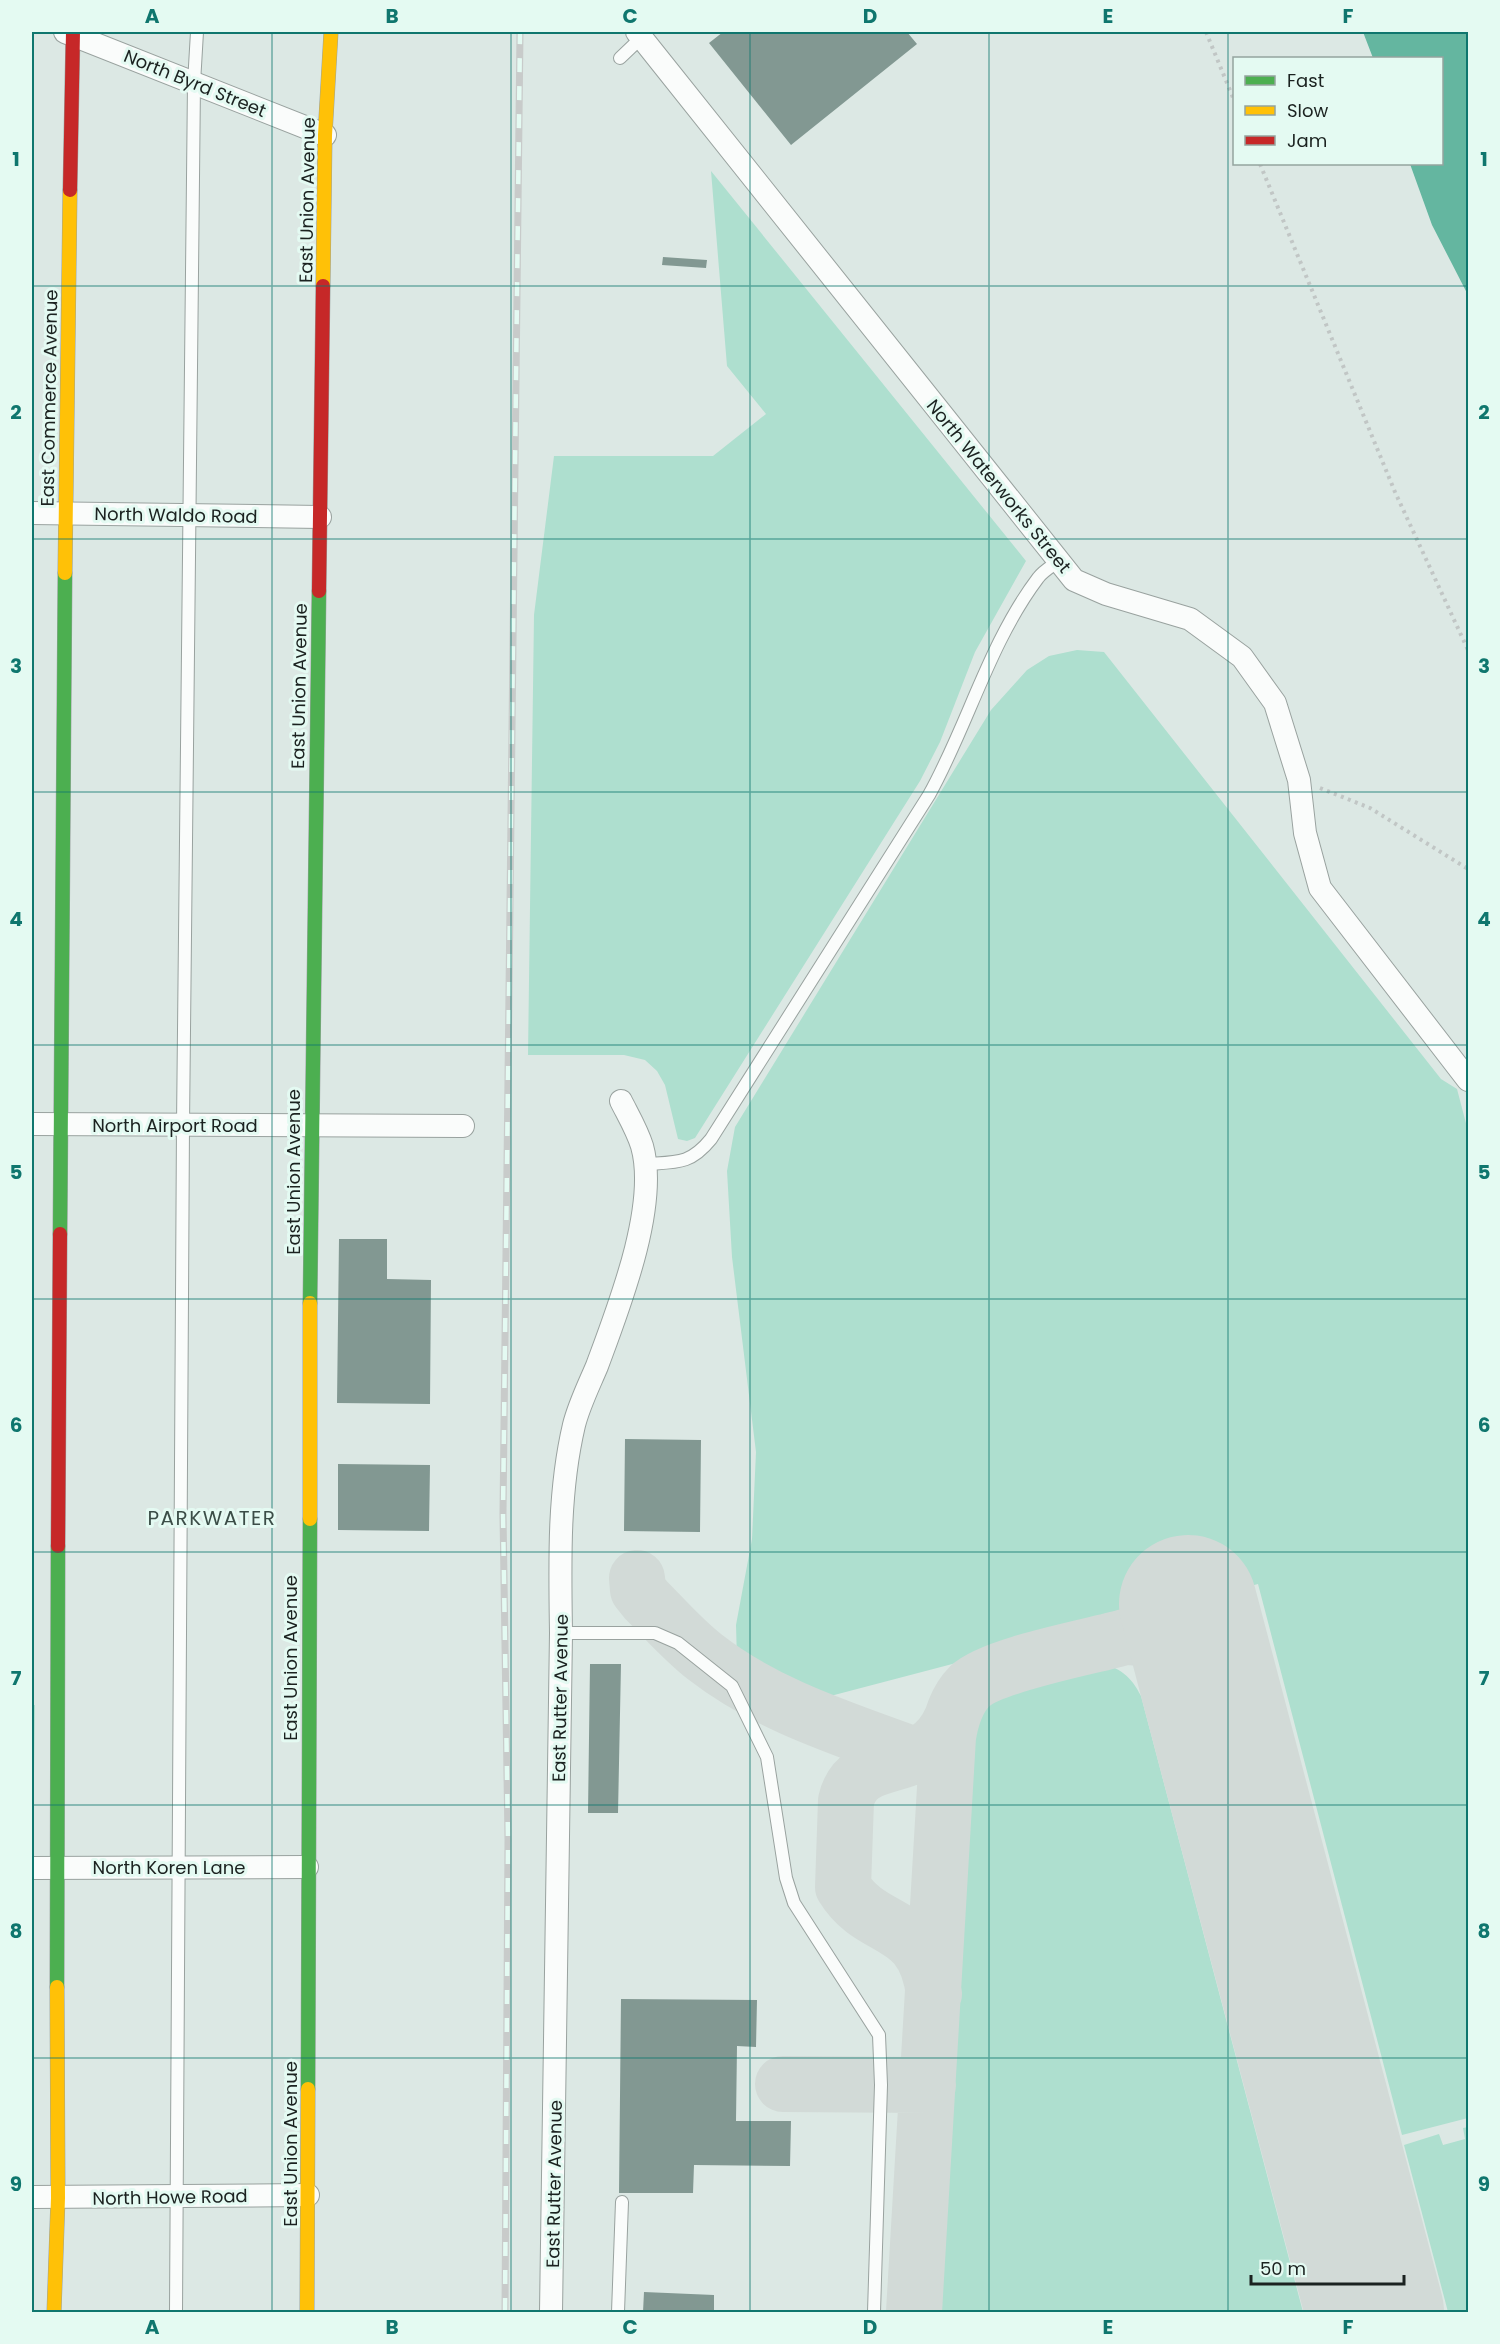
<svg xmlns="http://www.w3.org/2000/svg" width="1500" height="2344" font-family="Poppins,sans-serif">
  <style>
    .green { fill: #aedfcf }
    .water { fill: #64b6a0 }
    .lines { fill: none; stroke-linecap: round; stroke-linejoin: round }
    .taxiway { stroke: #d2dad7; stroke-width: 56 }
    .runway { stroke: #d2dad7; stroke-width: 138 }
    .building { fill: #829892 }
    .lane-casing { stroke: #99a29f; stroke-width: 14 }
    .street-casing { stroke: #99a29f; stroke-width: 24 }
    .fast-casing { stroke: #99a29f; stroke-width: 15 }
    .slow-casing { stroke: #99a29f; stroke-width: 15 }
    .jam-casing { stroke: #99a29f; stroke-width: 15 }
    .path { stroke: #c1c6c5; stroke-width: 4; stroke-dasharray: 3 4.5; stroke-linecap: butt }
    .lane { stroke: #fafcfb; stroke-width: 12 }
    .street { stroke: #fafcfb; stroke-width: 22 }
    .fast { stroke: #4caf50; stroke-width: 14 }
    .slow { stroke: #ffc107; stroke-width: 14 }
    .jam { stroke: #c62828; stroke-width: 14 }
    .rail-casing { stroke: #c8cbca; stroke-width: 7 }
    .rail { stroke: #e4faf2; stroke-width: 4.5; stroke-dasharray: 14; stroke-linecap: butt }
    .grid { fill: none; stroke: #0f766e; stroke-width: 1.5; stroke-opacity: 0.55 }
    .labels { text-anchor: middle; dominant-baseline: central; stroke-width: 6; stroke-linejoin: round; paint-order: stroke }
    .street-label { font-size: 18px; fill: #1b2220; stroke: #e4faf2 }
    .neighbourhood-label { font-size: 20px; letter-spacing: 1.5px; fill: #3b4d47; stroke: #e4faf2 }
    .neatline { fill: none; stroke: #0f766e; stroke-width: 2 }
    .grid-label { font-size: 20px; text-anchor: middle; font-weight: bold; fill: #0f766e }
  </style>
  <rect width="100%" height="100%" fill="#dce8e4"/>
  <path class="green" d="M711 171 1026 561 975 652 940 742 920 781 695 1138 687 1141 678 1139 665 1085 657 1071 645 1060 624 1055H528L534 615 554 456H713L766 414 727 366Z
    M1077 650 1104 652 1441 1079 1457 1089 1468 1131V2118L1402 2135 1258 1584 819 1699C789 1694 763 1676 737 1660L736 1625 752 1539 756 1452 732 1257 727 1171 735 1127 991 710 1027 670 1049 656Z
    M1098 1662C1120 1668 1131 1676 1141 1696L1303 2312H931L964 1725 975 1699 987 1690Z
    M32 1705H35L33 1844H32Z
    M1468 2127V2312H1448L1404 2145 1439 2134 1443 2145 1465 2139 1463 2128Z"/>
  <path class="water" d="M1363 32H1468V295L1432 225 1410 164H1442V58H1373Z"/>
  <g class="lines">
    <path class="taxiway" d="M637 1578 638 1590 646 1600C665 1619 684 1641 705 1657 768 1706 844 1729 917 1756
      M934 1994C924 1916 873 1936 843 1887L846 1801C858 1748 925 1780 951 1720
      M783 2084 928 2085
      M914 2312 948 1737C951 1718 956 1700 970 1686 994 1664 1090 1647 1125 1637 1159 1637 1185 1653 1207 1678"/>
    <path class="runway" d="M1188 1604 1375 2312"/>
  </g>
  <path class="building" d="M723 32H907L917 44 791 145 709 43Z
    M663 257 707 260 706 268 662 265Z
    M339 1239H387V1279L431 1280 430 1404 337 1403Z
    M625 1439 701 1440 700 1532 624 1531Z
    M338 1464 430 1465 429 1531 338 1530Z
    M590 1664H621L618 1813H588Z
    M621 1999 757 2000 756 2047 737 2046 736 2121H791L790 2166 694 2165 693 2193H619Z
    M644 2292 714 2295V2312H643Z"/>
  <g class="lines">
    <g class="lane-casing">
      <path id="lane" d="M620 58 642 37
        M645 1164C676 1162 690 1165 711 1139L929 795C968 725 989 643 1038 578 1043 571 1052 566 1059 561
        M561 1633H655L678 1643 732 1686 767 1757 786 1878 794 1903 879 2035 881 2085 874 2312
        M176 2312 183 1125 194 83 197 32
        M618 2312 622 2202"/>
    </g>
    <g class="street-casing">
      <path id="street" d="M65 32 325 135
        M637 32 1074 580 1106 594 1190 619 1242 657 1275 703 1299 780 1305 833 1320 888 1468 1080
        M32 513 320 517
        M32 1124 463 1126
        M32 1868 307 1867
        M32 2197 308 2195
        M551 2312 561 1633C560 1564 558 1493 574 1425 579 1405 589 1385 597 1366 618 1309 659 1206 642 1146 637 1130 628 1115 621 1101"/>
    </g>
    <g class="fast-casing">
      <path id="fast" d="M60 1234 65 573
        M310 1303 319 591
        M57 1987 58 1546
        M308 2089 310 1519"/>
    </g>
    <g class="slow-casing">
      <path id="slow" d="M323 286 325 135 331 32
        M65 573 70 190
        M310 1519V1303
        M54 2312 58 2198 57 1987
        M307 2312 308 2089"/>
    </g>
    <g class="jam-casing">
      <path id="jam" d="M70 190 73 32
        M319 591 323 286
        M58 1546 60 1234"/>
    </g>
    <path class="path" d="M1206 32 1234 100
      M1260 164 1395 492 1468 650
      M1320 788 1370 808 1468 869"/>
    <use href="#lane" class="lane"/>
    <use href="#street" class="street"/>
    <use href="#fast" class="fast"/>
    <use href="#slow" class="slow"/>
    <use href="#jam" class="jam"/>
    <g class="rail-casing">
      <path id="rail" d="M505 2312 508 1840 503 1514 520 32"/>
    </g>
    <use href="#rail" class="rail"/>
  </g>
  <path class="grid" d="M272 32V2312M511 32V2312M750 32V2312M989 32V2312M1228 32V2312M32 286H1468M32 539H1468M32 792H1468M32 1045H1468M32 1299H1468M32 1552H1468M32 1805H1468M32 2058H1468"/>
  <g class="labels">
    <g class="street-label">
      <text transform="translate(195 83) rotate(22)">North Byrd Street</text>
      <text transform="translate(307 200) rotate(-89)">East Union Avenue</text>
      <text transform="translate(49 398) rotate(-89)">East Commerce Avenue</text>
      <text transform="translate(999 486) rotate(51)">North Waterworks Street</text>
      <text transform="translate(176 515) rotate(1)">North Waldo Road</text>
      <text transform="translate(299 686) rotate(-89)">East Union Avenue</text>
      <text x="175" y="1125">North Airport Road</text>
      <text transform="translate(293 1172) rotate(-90)">East Union Avenue</text>
      <text transform="translate(290 1658) rotate(-90)">East Union Avenue</text>
      <text transform="translate(560 1698) rotate(-89)">East Rutter Avenue</text>
      <text x="169" y="1867">North Koren Lane</text>
      <text transform="translate(290 2144) rotate(-90)">East Union Avenue</text>
      <text transform="translate(554 2184) rotate(-89)">East Rutter Avenue</text>
      <text transform="translate(170 2197) rotate(-1)">North Howe Road</text>
    </g>
    <g class="neighbourhood-label">
      <text x="212" y="1518">PARKWATER</text>
    </g>
  </g>
  <rect width="1500" height="2344" fill="none" stroke="#e4faf2" stroke-width="66"/>
  <rect x="1233" y="57" width="210" height="108" fill="#e4faf2" stroke="#94a49e" stroke-width="1.5"/>
  <rect x="1245" y="76" width="30" height="9" fill="#4caf50" stroke="#94a49e" stroke-width="1.5"/>
  <text x="1287" y="87" font-size="18" fill="#1b2220">Fast</text>
  <rect x="1245" y="106" width="30" height="9" fill="#ffc107" stroke="#94a49e" stroke-width="1.5"/>
  <text x="1287" y="117" font-size="18" fill="#1b2220">Slow</text>
  <rect x="1245" y="136" width="30" height="9" fill="#c62828" stroke="#94a49e" stroke-width="1.5"/>
  <text x="1287" y="147" font-size="18" fill="#1b2220">Jam</text>
  <path d="M1251 2275v9h153v-9" fill="none" stroke="#1b2220" stroke-width="3"/>
  <text x="1260" y="2275" font-size="18" fill="#1b2220" stroke="#e4faf2" stroke-width="4.5" paint-order="stroke">50 m</text>
  <rect x="33" y="33" width="1434" height="2278" class="neatline"/>
  <g class="grid-label">
    <text x="152" y="23">A</text>
    <text x="392" y="23">B</text>
    <text x="630" y="23">C</text>
    <text x="870" y="23">D</text>
    <text x="1108" y="23">E</text>
    <text x="1348" y="23">F</text>
    <text x="16" y="166">1</text>
    <text x="1484" y="166">1</text>
    <text x="16" y="419">2</text>
    <text x="1484" y="419">2</text>
    <text x="16" y="673">3</text>
    <text x="1484" y="673">3</text>
    <text x="16" y="926">4</text>
    <text x="1484" y="926">4</text>
    <text x="16" y="1179">5</text>
    <text x="1484" y="1179">5</text>
    <text x="16" y="1432">6</text>
    <text x="1484" y="1432">6</text>
    <text x="16" y="1685">7</text>
    <text x="1484" y="1685">7</text>
    <text x="16" y="1938">8</text>
    <text x="1484" y="1938">8</text>
    <text x="16" y="2191">9</text>
    <text x="1484" y="2191">9</text>
    <text x="152" y="2334">A</text>
    <text x="392" y="2334">B</text>
    <text x="630" y="2334">C</text>
    <text x="870" y="2334">D</text>
    <text x="1108" y="2334">E</text>
    <text x="1348" y="2334">F</text>
  </g>
</svg>
